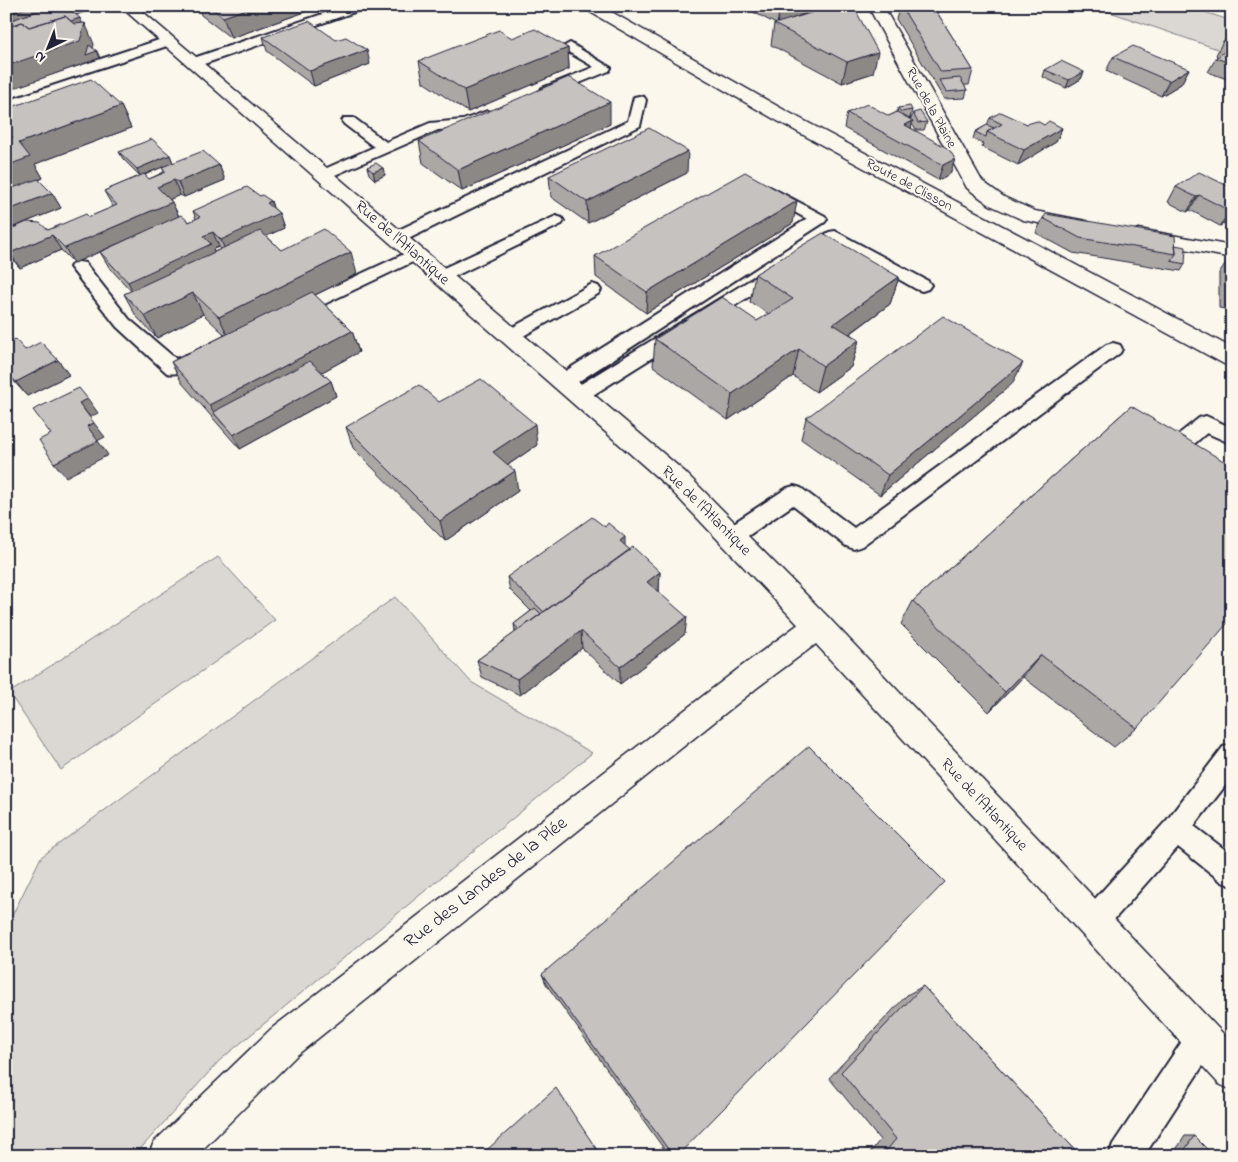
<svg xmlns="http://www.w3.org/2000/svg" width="1238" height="1162" font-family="'Indie Flower',sans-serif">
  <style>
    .green { fill: #dbd8d3; stroke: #7e7d87 }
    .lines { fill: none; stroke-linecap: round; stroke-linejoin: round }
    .lane-casing { stroke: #22223b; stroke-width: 4 }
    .street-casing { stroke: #22223b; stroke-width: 3 }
    .secondary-casing { stroke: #22223b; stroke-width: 3 }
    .lane { fill: #fbf7ec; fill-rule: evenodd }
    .street { fill: #fbf7ec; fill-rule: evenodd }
    .secondary { fill: #fbf7ec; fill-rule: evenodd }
    .wall { fill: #aaa7a5; stroke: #22223b; fill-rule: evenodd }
    .shaded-wall { fill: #8b8886; stroke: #22223b }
    .building { fill: #c6c2c0; stroke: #22223b }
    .labels { text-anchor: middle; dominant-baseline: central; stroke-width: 4; stroke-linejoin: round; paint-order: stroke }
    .far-street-label { font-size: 14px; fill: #22223b; stroke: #fbf7ec }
    .street-label { font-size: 16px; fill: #22223b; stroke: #fbf7ec }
    .near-street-label { font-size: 19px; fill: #22223b; stroke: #fbf7ec }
  </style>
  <rect width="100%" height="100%" fill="#fbf7ec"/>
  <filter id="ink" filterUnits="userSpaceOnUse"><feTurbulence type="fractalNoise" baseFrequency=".02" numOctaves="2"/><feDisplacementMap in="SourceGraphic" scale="10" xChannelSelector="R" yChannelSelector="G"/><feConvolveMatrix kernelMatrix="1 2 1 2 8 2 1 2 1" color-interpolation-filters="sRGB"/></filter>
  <g filter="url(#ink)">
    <path class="green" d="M1114 6H1186L1232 21V54L1104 10Z
      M218 557 275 620 61 770 9 693Z
      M395 597 471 682 592 753 219 1061 134 1156H6V928L41 857Z"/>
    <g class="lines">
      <g class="lane-casing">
        <path id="lane" d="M130 6H150L148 9 131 14 125 10Z
          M346 6H365L363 9 198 66 193 67 186 63 188 60Z
          M168 37 175 41 173 44 6 99V90Z
          M570 43 611 68 609 71 552 94H542L540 91 542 88 594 67 565 50 563 47Z
          M639 96 644 97 646 100 640 126 402 242H390L388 238 390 234 628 121 634 97Z
          M487 111 492 112 494 115 492 118 465 128 438 130 328 178H318L315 175 318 172 374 147 344 124 342 121 344 118H354L386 142 430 123 463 120Z
          M770 187 825 216 827 219 825 222 570 387 563 389 556 387 553 382 556 377 807 219 764 195 762 192 764 189Z
          M556 216 562 218 564 221 562 224 447 280 441 281 435 280 432 276 435 272Z
          M835 231 928 281 931 285 928 289 922 291 916 289 835 243C825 250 813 261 800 258L798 254 800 250 829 232Z
          M415 249 421 250 423 254 421 258 297 317 291 319 285 317 282 313 285 309Z
          M79 262 85 263 129 319 176 359 201 349 208 351 210 355C204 366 179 376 167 373L117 327 70 267 73 263Z
          M779 265 785 266 788 270 785 274 585 400 578 402 571 400 568 395 571 390 773 266Z
          M592 284 598 286 601 290 598 294 516 340 510 342 504 340 501 336 504 332Z
          M1113 343 1120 345 1122 349 1120 353 862 546 854 549 846 546 793 505 739 542 731 545 723 542 720 536 723 530 787 488 794 486 801 488 854 528 1106 345Z
          M1206 416 1232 428V444L1207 433C1195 442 1180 461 1164 456L1161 451 1164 446 1199 418Z
          M1232 744V777L1194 826 1232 855V886L1222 882 1178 847 1103 932 1093 936 1083 932 1079 922 1083 912 1167 820 1223 747Z
          M1202 1024 1213 1028 1217 1039 1213 1050 1144 1156H1109L1113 1144 1191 1028Z"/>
      </g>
      <g class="street-casing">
        <path id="street" d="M120 6H136L685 472 828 617 832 626 828 635 818 638 808 635 667 486Z
          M868 6H883L982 181 1004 197 1035 211 1086 221 1089 225 1086 229 1079 231 1023 220 990 205 967 188Z
          M1139 229 1232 246V258L1132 239 1129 235 1132 231Z"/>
      </g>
      <g class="secondary-casing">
        <path id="secondary" d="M583 6H601L786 111 1232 348V366L1224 364 774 119 585 9Z
          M818 614 828 617 1232 1043V1090L1219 1084 816 644 758 687 297 1055 196 1156H148L154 1142 271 1029 738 669 808 617Z"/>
      </g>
      <use href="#lane" class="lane"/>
      <use href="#street" class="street"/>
      <use href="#secondary" class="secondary"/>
    </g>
    <path class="wall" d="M198 6H322L231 38 201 15Z
      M742 6H823L790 20 873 73 842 83 771 45 774 24H776Z
      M900 6H933L973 70 969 85H964L967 90 965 98 944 99 896 19Z
      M263 37 370 64 314 86 267 51Z
      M1232 39V81L1208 72 1216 58 1217 56 1216 55 1223 41Z
      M568 48 569 69 468 112 423 82 419 61Z
      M1113 57 1189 69 1181 84 1161 96 1106 71Z
      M1045 70 1084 72 1081 79 1066 88 1043 77Z
      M121 106 131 128 35 164 43 178 39 180 52 193 61 208 6 230V194L12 192 11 191 6 193V139H8L6 136V109Z
      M898 108 912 110 910 118H909L911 119 913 113 927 122 924 130H916L912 124 911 128 955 159 950 174 938 180 844 128 847 113 889 116 897 112Z
      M990 118 1027 124 1044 125 1062 128 1056 142 1018 165 982 147 983 144 973 139 975 132 987 125Z
      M610 124 462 191 423 163 419 141Z
      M119 152 170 155 173 163 219 165 225 180 184 197 180 195 170 199 179 216 189 222 196 219 193 211 260 196 271 201 273 208 279 213 284 228 266 236 282 250 357 274 315 295 352 331 359 352 322 372 331 381 336 396 240 449 182 383 171 362 225 335 203 314 157 338 136 316 124 294 131 291 109 267 100 252 126 240 74 263 61 250 20 268 6 252V231L48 230 89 217 113 207 104 191 140 176 123 159ZM162 167 164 172 149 179 145 175ZM219 247 221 249 214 252 213 249Z
      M367 167 383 168 385 175 375 180 369 174Z
      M687 173 588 223 551 197 549 176Z
      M1176 187 1232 188V218L1220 226 1190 210 1187 212 1168 202Z
      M1043 218 1175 245 1185 264 1181 271 1073 253 1036 233Z
      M793 223 646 313 596 277 595 256Z
      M1229 258 1232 259V310L1219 308V273Z
      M755 274 899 277 890 304 850 334 859 340 851 367 816 392 793 376 728 420 653 366 655 339 757 321 769 314 750 302Z
      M6 344 58 360 69 375 27 396 9 376 6 378Z
      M1012 384 880 495 801 439 806 418Z
      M439 402 537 445 508 465 518 491 445 541 353 448 346 427Z
      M1131 406 1137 728 1114 747 1023 677 989 712 901 624 913 601Z
      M625 546 630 550 660 572 659 590 658 591 685 634 620 684 582 648 520 695 482 677 477 660 516 632 515 631 514 624 531 611 510 590 507 577Z
      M542 974 677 1156H669L546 984Z
      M923 986 1081 1156H867L880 1140 829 1078 907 995Z
      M1185 1136H1194L1214 1156H1175L1173 1154Z"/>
    <path class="shaded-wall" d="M31 6H82L85 12 29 31 6 52V15Z
      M256 6H322L231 38 223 17Z
      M780 6H823L777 25Z
      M80 18 84 27 85 23 94 44 92 52 97 51 100 58 6 91V66L32 34Z
      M568 48 569 69 468 112 464 90Z
      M367 50 370 64 314 86 310 71Z
      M878 52 873 73 842 83 847 62Z
      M1189 69 1181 84 1161 96 1169 81Z
      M1084 72 1081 79 1066 88 1069 80Z
      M610 102V124L462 191 458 170Z
      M121 106 131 128 35 164 43 178 6 193V166L19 143Z
      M913 121 909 135 905 125Z
      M1062 128 1056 142 1018 165 1024 150Z
      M688 151 687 173 588 223 587 202Z
      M170 155 173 163 140 176 137 169Z
      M955 159 950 174 938 180 943 165Z
      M219 165 225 180 184 197 178 182Z
      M383 168 385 175 375 180 373 172Z
      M174 180 180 195 164 202 157 187Z
      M52 193 61 208 6 230V211Z
      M1199 195 1190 210 1187 212 1196 197Z
      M271 201 275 214 279 213 284 228 227 255 221 240 267 203Z
      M797 201 793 223 646 313 647 292Z
      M172 202 179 217 74 263 65 248Z
      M1232 209V218L1220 226 1230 211Z
      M213 232 219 247 213 249 217 259 136 297 128 282 203 236Z
      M52 235 61 250 20 268 10 253Z
      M351 252 357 274 229 338 219 317Z
      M899 277 890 304 826 351 833 324Z
      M193 293 203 314 157 338 145 316Z
      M352 331 359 352 224 425 213 412 209 405Z
      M859 340 851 367 816 392 823 366Z
      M799 349 793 376 728 420 732 394Z
      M58 360 69 375 27 396 16 382Z
      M1023 363 1012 384 880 495 888 475Z
      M6 372 9 376 6 378Z
      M331 381 336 396 240 449 233 435Z
      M88 399 98 413 90 417 79 403Z
      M94 423 105 437 97 441 87 426Z
      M535 424 537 445 496 473 493 452Z
      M98 441 108 455 66 477 54 463Z
      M515 471 518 491 445 541 440 521Z
      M625 537V550L620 541Z
      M660 572 659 590 646 600 647 582Z
      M687 617 685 634 620 684V667Z
      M581 631 582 648 520 695 517 679Z
      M1041 655 1023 677 989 712 1005 692Z"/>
    <path class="building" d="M6 6H31L6 15Z
      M52 6H65L80 18 71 21 65 16 29 27 22 22 6 28V22Z
      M209 6H256L223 17Z
      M834 6H844L857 13 878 52 847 62 774 24Z
      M901 6H933L973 70 941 72Z
      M65 16 74 24 85 23 80 41 6 66V28L22 22 29 27Z
      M309 21 336 40 346 37 367 50 310 71 263 37Z
      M535 29 568 48 464 90 419 61 499 30 512 38Z
      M1228 37 1232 39V44L1223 41Z
      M89 45 97 51 86 55Z
      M1133 46 1189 69 1169 81 1113 57Z
      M1232 46V64L1216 58Z
      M1061 61 1084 72 1069 80 1045 70Z
      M569 77 610 102 458 170 419 141Z
      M960 78 967 90 946 92 939 80Z
      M91 79 121 106 19 143 30 157 6 166V139L13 137 6 130V109Z
      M867 104 889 116 897 112 913 121 905 125 949 149 955 159 943 165 847 113Z
      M910 106 912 110 901 112 898 108Z
      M920 111 927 122 918 123 913 113Z
      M1001 112 1027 124 1037 121 1044 125 1049 121 1062 128 1024 150 987 132 1002 124 990 118Z
      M987 125 994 128 987 132 986 137 975 132Z
      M649 128 688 151 587 202 549 176Z
      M152 139 170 155 137 169 119 152Z
      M203 151 219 165 178 182 174 180 157 187 172 202 65 248 52 235 10 253 6 248V231L27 222 40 223 48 230 86 214 89 217 117 205 104 191 144 174 149 179 166 172 162 167Z
      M376 163 383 168 373 172 367 167Z
      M745 172 797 201 647 292 595 256Z
      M1199 172 1232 188V209L1230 211 1199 195 1196 197 1176 187Z
      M38 179 52 193 6 211V194L12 192 10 189Z
      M247 187 260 196 262 195 271 201 267 203 279 213 221 240 213 232 203 236 211 244 128 282 100 252 181 215 189 222 200 217 193 211Z
      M1046 214 1175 236 1176 254 1080 238 1043 218Z
      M324 229 351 252 219 317 193 293 145 316 124 294 260 231 282 250Z
      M823 233 899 277 833 324 859 340 823 366 799 349 732 394 655 339 722 297 757 321 793 299 755 274Z
      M1175 245 1186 247 1185 264 1171 261 1176 254Z
      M1229 258 1232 259V293H1229Z
      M312 292 352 331 209 405 171 362Z
      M943 316 1023 363 888 475 806 418Z
      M15 339 25 350 41 342 58 360 16 382 6 371V344Z
      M310 361 331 381 233 435 213 412Z
      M481 379 535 424 493 452 515 471 440 521 346 427 419 385 439 402Z
      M79 388 88 399 79 403 94 423 87 426 98 441 54 463 39 440 51 434 33 410Z
      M1131 406 1232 466V618L1137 728 1041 655 1005 692 913 601Z
      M592 517 605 527 608 523 625 537 620 541 630 550 544 612 507 577Z
      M633 547 660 572 647 582 687 617 620 667 581 631 517 679 477 660Z
      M535 608 541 614 519 630 514 624Z
      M809 746 945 882 677 1156H673L542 974Z
      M923 986 1081 1156H882L896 1139 841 1072Z
      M556 1088 601 1156H480Z
      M1194 1136 1214 1156H1184L1182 1154Z"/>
  </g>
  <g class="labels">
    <g class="far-street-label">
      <text transform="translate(931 108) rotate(61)">Rue de la Plaine</text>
      <text transform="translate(909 185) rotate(28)">Route de Clisson</text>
    </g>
    <g class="street-label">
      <text transform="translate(402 243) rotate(41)">Rue de l'Atlantique</text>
      <text transform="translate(706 511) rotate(45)">Rue de l'Atlantique</text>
      <text transform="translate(984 805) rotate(47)">Rue de l'Atlantique</text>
    </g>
    <g class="near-street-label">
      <text transform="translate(486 883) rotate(-38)">Rue des Landes de la Plée</text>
    </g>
  </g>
  <rect width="1238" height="1162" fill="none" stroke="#fbf7ec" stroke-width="25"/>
  <rect x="12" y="12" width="1213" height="1137" fill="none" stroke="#22223b" stroke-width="2" filter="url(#ink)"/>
  <g transform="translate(48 48) rotate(223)" stroke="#fbf7ec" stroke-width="4" paint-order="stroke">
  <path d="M0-4L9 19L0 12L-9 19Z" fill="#22223b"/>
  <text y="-8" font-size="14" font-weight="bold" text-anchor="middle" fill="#22223b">N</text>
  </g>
</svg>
